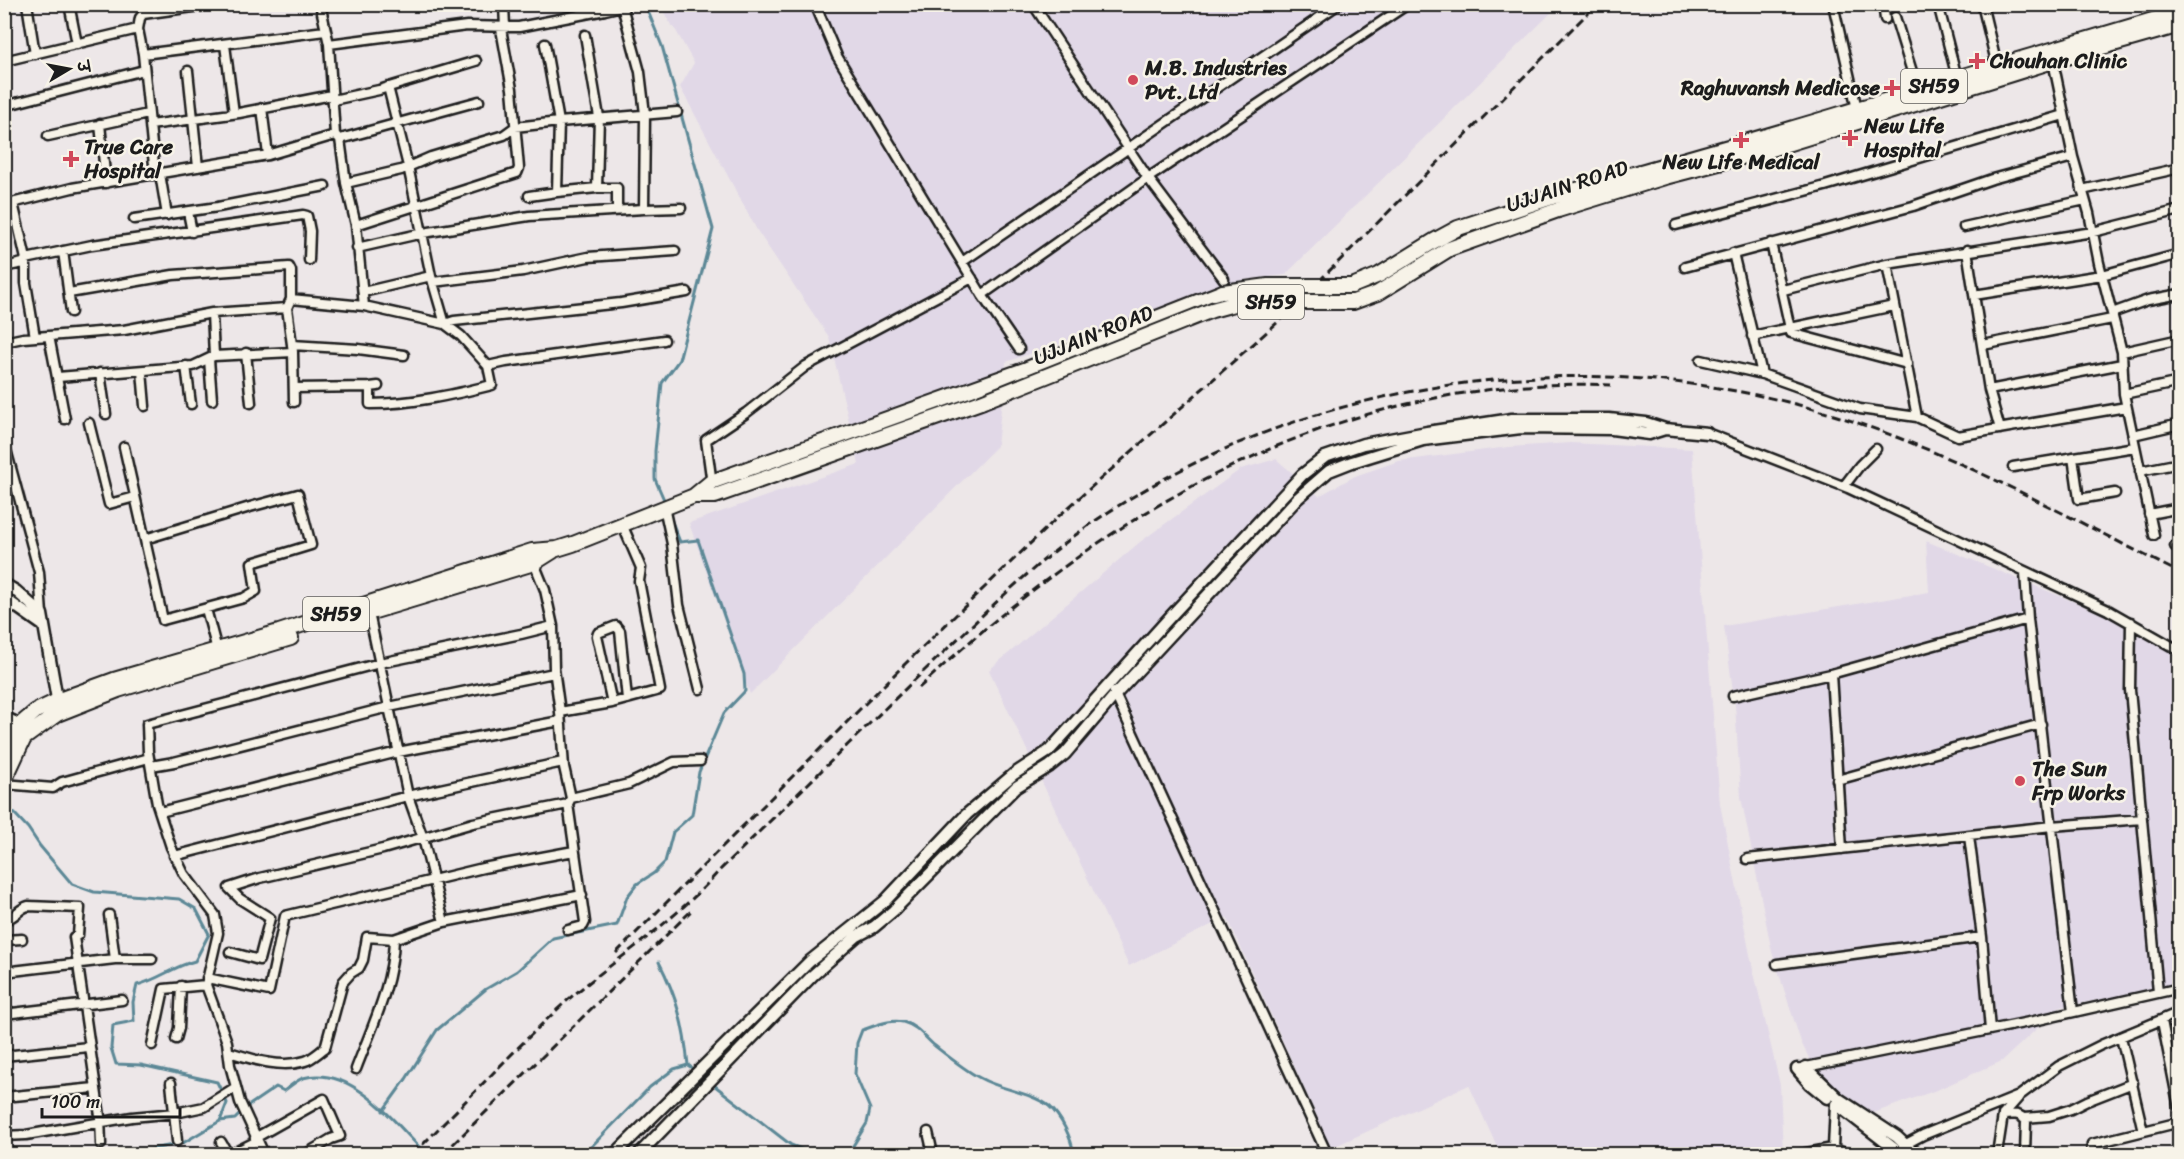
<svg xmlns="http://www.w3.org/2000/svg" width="2184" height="1159" font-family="Sriracha,'Playpen Sans Deva',sans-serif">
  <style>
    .built { fill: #e1d8e7 }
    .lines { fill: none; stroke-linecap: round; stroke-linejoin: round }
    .stream { stroke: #5c8896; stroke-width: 3 }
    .minor-casing { stroke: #1c1c1c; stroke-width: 13 }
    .tertiary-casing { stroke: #1c1c1c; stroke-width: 15 }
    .primary-casing { stroke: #1c1c1c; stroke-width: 18 }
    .minor { stroke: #f7f3e8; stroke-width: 8 }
    .tertiary { stroke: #f7f3e8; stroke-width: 10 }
    .primary { stroke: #f7f3e8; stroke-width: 14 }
    .rail { stroke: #1c1c1c; stroke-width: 3; stroke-dasharray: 9 4.5; stroke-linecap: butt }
    .primary-bridge-casing { stroke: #1c1c1c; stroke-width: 18; stroke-linecap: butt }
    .primary-bridge { stroke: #f7f3e8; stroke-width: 14 }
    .poi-dot { fill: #d1495b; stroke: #f7f3e8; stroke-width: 2 }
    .labels { text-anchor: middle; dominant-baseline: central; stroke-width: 5; stroke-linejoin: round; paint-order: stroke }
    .shield { fill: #f7f3e8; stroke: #5e5c59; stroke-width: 1.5 }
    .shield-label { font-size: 20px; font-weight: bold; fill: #1c1c1c }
    .poi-label { font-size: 21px; font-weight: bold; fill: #1c1c1c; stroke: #f7f3e8; text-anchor: start }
    .street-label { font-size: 21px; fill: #1c1c1c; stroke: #f7f3e8 }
  </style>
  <rect width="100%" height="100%" fill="#ede7e8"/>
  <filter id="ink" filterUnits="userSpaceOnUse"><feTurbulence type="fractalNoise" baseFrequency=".0167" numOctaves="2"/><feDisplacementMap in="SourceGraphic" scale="12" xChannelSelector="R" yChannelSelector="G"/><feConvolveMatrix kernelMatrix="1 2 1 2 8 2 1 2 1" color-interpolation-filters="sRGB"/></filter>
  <g filter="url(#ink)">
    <path class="built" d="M660 5H1559L1285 275 1243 280 1006 362 997 446 750 694 689 523 859 464 829 337 758 232 680 87 694 63 674 27H672Z
      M1570 443 1692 449 1720 804 1751 960 1780 1085 1783 1154H1500L1469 1085 1331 1148 1227 917 1129 966 989 670 1140 542 1241 469 1276 459 1319 496 1355 476 1399 461 1509 447Z
      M1926 541 2179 645V985L2060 1007 2002 1061 1939 1089 1871 1114 1858 1109 1818 1076 1801 1042 1772 952 1741 797 1735 705 1724 626 1929 592Z"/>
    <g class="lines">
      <path class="stream" d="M645 4 662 46 713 229 679 360 662 383 655 451V479L665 502
        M4 811 14 813 28 828 40 846 72 884 94 892 179 899 196 909 209 934 195 961C174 966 158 980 137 985L133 1002 134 1021 113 1025 111 1048 116 1064 141 1065 217 1082 227 1103 220 1121
        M659 962C677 997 684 1026 688 1065
        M383 1111 406 1079 437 1030 486 989 517 971 553 938 617 925 627 897 637 884 654 873 665 862 673 832 692 815 699 772 724 713 745 691 744 674 698 540 680 542 669 514
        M127 1154 183 1143 220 1121 235 1119 248 1106 276 1087 284 1091C289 1087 297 1080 303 1078 352 1064 396 1124 426 1154
        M584 1154 650 1087 674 1069 688 1065 791 1145 813 1154
        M848 1154 867 1123 870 1109 855 1074 857 1043 862 1030C875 1026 889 1019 903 1022 918 1026 924 1037 935 1046 949 1057 965 1070 980 1078 1001 1090 1030 1092 1049 1106 1062 1117 1071 1138 1074 1154"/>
      <g class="minor-casing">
        <path id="minor" d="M27 4 35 54
          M69 4 77 44
          M320 4 329 44 335 135 340 139 346 183 356 225 364 306
          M504 4 505 28
          M815 4 837 56 982 295 1019 349
          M1033 4 1148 178 1224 279
          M1833 4 1857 109
          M1883 4 1885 19
          M1938 4 1957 78
          M1982 4 1997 66
          M143 14 215 4
          M1895 17 1918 91
          M138 29 143 54 155 175
          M585 35 599 117 597 188
          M329 44 467 26 519 27 605 10
          M225 45 234 113
          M143 54 325 31
          M4 61 138 29 140 18 143 14V4
          M2053 61 2073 157 2089 213 2099 263 2122 352 2124 394 2154 535
          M188 71 198 167
          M388 87 408 166 431 276 445 324 454 321 621 303 687 292
          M333 100 379 90 476 61
          M4 106 144 70
          M262 108 268 155
          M100 124 106 183
          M150 125 239 113 332 95
          M48 136 148 114
          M340 139 479 101
          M160 174 167 215
          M346 183 401 170 431 157 504 135 515 127 559 122 545 44
          M2082 190 2180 168
          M529 196 557 192
          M13 203 26 259V283L35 337
          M4 205 72 188 268 155 335 135
          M644 209 681 208
          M617 210V188H597L557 192 559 122 677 112
          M188 212 192 232
          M134 219 218 207 325 186
          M356 225 517 173 519 168 512 89 501 29
          M1676 225 1825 186 2064 115
          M1964 227 2085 200
          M1771 243 1791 333 1907 364
          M357 248 423 233 529 216 644 209 645 114 640 72 622 6 605 10 604 4
          M1967 250 1989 390 2000 429
          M63 251 71 312
          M1733 253 1762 374
          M962 262 1339 4
          M1887 264 1917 417
          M4 267 23 263 26 259 92 245 303 215 307 216 310 231 309 260
          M1685 267 1913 206 1992 179 2073 157
          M433 282 523 271 588 257 675 251
          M1783 290 1887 264 2093 232 2180 210
          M363 292 431 276
          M69 293 173 275 289 267 291 271V299L287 308 293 352 294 402
          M982 295 1148 178 1408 4
          M1974 295 2102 275 2180 254
          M291 299 364 306 445 324 461 336 488 366 492 385C452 395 412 404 370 404V387L378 386
          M2112 313 2148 300 2180 294
          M49 336 65 419
          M1752 336 1894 306
          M4 342 23 338 124 330 212 313 287 308
          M292 345 358 349 404 355
          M1983 345 2112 319
          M2122 352 2180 339
          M246 353 251 403
          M214 356 293 352
          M209 359 212 400
          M1701 360 1762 374 1860 409 1917 417 1958 436 2126 407
          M186 366 191 404
          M488 366 506 362 664 340
          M142 371 145 406
          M100 373 106 414
          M58 377 193 366 214 356 212 313
          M294 388 370 387
          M1989 390 2122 364
          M2124 394 2180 382
          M89 423 109 504 135 497
          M1707 433 1848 488 2108 610 2180 651
          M2133 435 2180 424
          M4 442 39 572 42 614
          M124 447 163 620 244 598 256 591 252 563 311 545 298 494 250 507 145 539
          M2073 457 2079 499 2115 493
          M2013 467 2135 447
          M2140 471 2180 463
          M712 484 706 440 746 413 806 366 972 278
          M1844 486 1860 465 1876 449
          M664 507 672 544 679 605 700 689
          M2149 514 2180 508
          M2175 546 2180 545
          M534 563 545 590 553 626 554 669 560 712 564 767 571 798 568 804 585 922 583 926 568 930
          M2025 572 2028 619 2073 1012
          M206 609 217 650
          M369 613 408 796 423 838 444 922
          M2131 622 2130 690 2158 992
          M1831 674 1842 849
          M1114 692 1327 1154
          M1733 696 1831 674 2028 619
          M612 703 597 636 598 633 616 626 620 631 627 699
          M560 712 612 703 660 690 639 581 641 568 622 524
          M4 716 21 724
          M151 766 174 762 389 707 554 673
          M1837 780 2041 724
          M4 784 53 788 62 782 149 758
          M571 798 629 784 674 762 700 761
          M160 812 398 752 560 721
          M1969 836 1982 937 1990 1030
          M174 856 408 796 563 762
          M1747 859 2052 826 2142 819
          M109 915 115 959
          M4 920C15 918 18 909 28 906L80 908 78 935 74 937 100 1116 101 1144
          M4 940 22 939
          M230 952 259 960 270 918 240 899 229 888 260 878 383 849 473 823 568 804
          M1777 964 1982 937
          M4 972 115 959H152
          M207 978 269 991 285 916 483 868 574 851
          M4 1014 122 1000
          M2162 1021 2180 1113
          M2121 1037 2143 1131
          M176 1039 179 1028 181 986
          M152 1045 164 989 206 985
          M229 1052C252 1059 280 1069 305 1061 312 1059 319 1052 325 1048L343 982 351 973 359 968 363 960 367 937 394 939 444 922 582 895
          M4 1056 88 1047
          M2170 1060 2180 1057
          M1801 1068 2034 1021 2180 988
          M356 1069C372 1027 393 984 394 939
          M171 1083 177 1141
          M4 1097 95 1088
          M2003 1115C2013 1114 2020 1113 2026 1121L2025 1154
          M2024 1118 2049 1116 2071 1109 2087 1101 2133 1083
          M928 1132 933 1154
          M4 1136 26 1135 132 1117 175 1113 204 1107 236 1087
          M255 1138 324 1099 340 1136 331 1139 306 1154
          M221 1142 228 1154
          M1906 1144 1923 1135 2019 1096 2059 1066 2101 1045 2180 1012
          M1833 1148 1835 1104
          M231 1154 257 1141
          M264 1154 240 1102 230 1065 227 1042 206 985 218 933 215 915 184 874 171 847 157 804 148 752 147 724 380 663 521 634 553 626
          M1801 1154 1833 1148C1850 1158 1878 1155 1897 1150
          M1997 1154 2003 1115 2018 1098
          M2025 1154H2043
          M2091 1154 2092 1144 2180 1122"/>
      </g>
      <g class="tertiary-casing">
        <path id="tertiary" d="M4 584 16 591 42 614 58 705
          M4 598 44 626
          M1806 1067 1839 1099 1897 1137 1915 1154
          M1797 1069 1810 1084 1827 1098
          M1840 1107 1901 1154
          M615 1154 810 961 885 901 967 814 1014 774 1049 751 1170 617 1302 475 1325 457 1363 444 1427 432 1512 419H1609L1646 423 1665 429 1707 433
          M639 1154 813 975 857 936 874 927 893 911 1016 787 1050 766 1065 754 1115 695 1298 498 1329 471 1352 462 1423 440 1521 428 1612 429 1649 434 1665 429"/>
      </g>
      <g class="primary-casing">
        <path id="primary" d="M1552 197C1654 168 1756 140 1857 109 1891 99 1924 90 1957 78L2180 12
          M1558 210 1665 177 1761 152 2053 61 2180 25
          M694 496H715L981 402
          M375 611 534 563 553 551
          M4 748 21 724 36 711 59 700 114 680 279 632 532 551 557 549 573 544 694 496 711 482 1027 369 1223 292
          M4 781 24 738 57 714 118 690 291 638"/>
      </g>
      <use href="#minor" class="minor"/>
      <use href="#tertiary" class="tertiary"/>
      <use href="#primary" class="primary"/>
      <path class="rail" d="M919 688C1108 509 1341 373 1611 385
        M616 953 906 663 1061 514 1278 322 1597 4
        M413 1154C463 1105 510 1054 561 1006 600 971 645 942 683 907 696 896 708 883 720 870 795 797 869 723 945 651 995 603 1046 553 1104 515 1299 386 1540 348 1766 397 1913 429 2046 506 2180 573
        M443 1154 691 911"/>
      <g class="primary-bridge-casing">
        <path id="primary-bridge" d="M1223 292 1268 286H1352L1379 275 1434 241 1458 228 1552 197
          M981 402 1212 310 1234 304 1255 302H1353L1378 293 1449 249 1558 210"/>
      </g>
      <use href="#primary-bridge" class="primary-bridge"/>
    </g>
  </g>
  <g class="poi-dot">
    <path d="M1974 52h6v6h6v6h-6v6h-6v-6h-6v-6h6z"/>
    <circle cx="1133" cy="80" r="6"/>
    <path d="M1889 79h6v6h6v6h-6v6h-6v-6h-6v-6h6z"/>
    <path d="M1847 129h6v6h6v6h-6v6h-6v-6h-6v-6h6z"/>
    <path d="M1738 131h6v6h6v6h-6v6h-6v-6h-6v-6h6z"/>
    <path d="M68 150h6v6h6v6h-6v6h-6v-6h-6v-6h6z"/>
    <circle cx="2020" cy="781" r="6"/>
  </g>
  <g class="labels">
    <g class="shield">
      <rect x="1901" y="69" width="66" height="34" rx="4.5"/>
      <rect x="1238" y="285" width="66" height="34" rx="4.5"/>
      <rect x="303" y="597" width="66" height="34" rx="4.5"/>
    </g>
    <g class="shield-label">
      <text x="1934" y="86">SH59</text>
      <text x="1271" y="302">SH59</text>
      <text x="336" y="614">SH59</text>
    </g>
    <g class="poi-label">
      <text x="1990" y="61">Chouhan Clinic</text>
      <text x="1145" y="68">M.B. Industries<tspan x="1145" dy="24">Pvt. Ltd</tspan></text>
      <text x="1880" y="88" text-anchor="end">Raghuvansh Medicose</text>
      <text x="1864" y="126">New Life<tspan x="1864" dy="24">Hospital</tspan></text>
      <text x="84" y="147">True Care<tspan x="84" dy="24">Hospital</tspan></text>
      <text x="1741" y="162" text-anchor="middle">New Life Medical</text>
      <text x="2032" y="769">The Sun<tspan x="2032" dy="24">Frp Works</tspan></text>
    </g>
    <g class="street-label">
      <text transform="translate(1567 186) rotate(-18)">UJJAIN ROAD</text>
      <text transform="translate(1093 335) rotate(-22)">UJJAIN ROAD</text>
    </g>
  </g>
  <rect width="2184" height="1159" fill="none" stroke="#f7f3e8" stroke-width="24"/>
  <rect x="12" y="12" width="2160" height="1135" fill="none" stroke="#1c1c1c" stroke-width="2" filter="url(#ink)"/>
  <g transform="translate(69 69) rotate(80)" stroke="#f7f3e8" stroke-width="4.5" paint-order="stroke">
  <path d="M0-4.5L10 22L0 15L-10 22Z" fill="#1c1c1c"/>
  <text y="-9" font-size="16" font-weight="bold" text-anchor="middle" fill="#1c1c1c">उ</text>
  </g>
  <path d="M42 1108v9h138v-9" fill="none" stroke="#1c1c1c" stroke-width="3"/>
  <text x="51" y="1108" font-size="18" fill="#1c1c1c" stroke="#f7f3e8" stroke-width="4.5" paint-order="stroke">100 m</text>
</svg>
